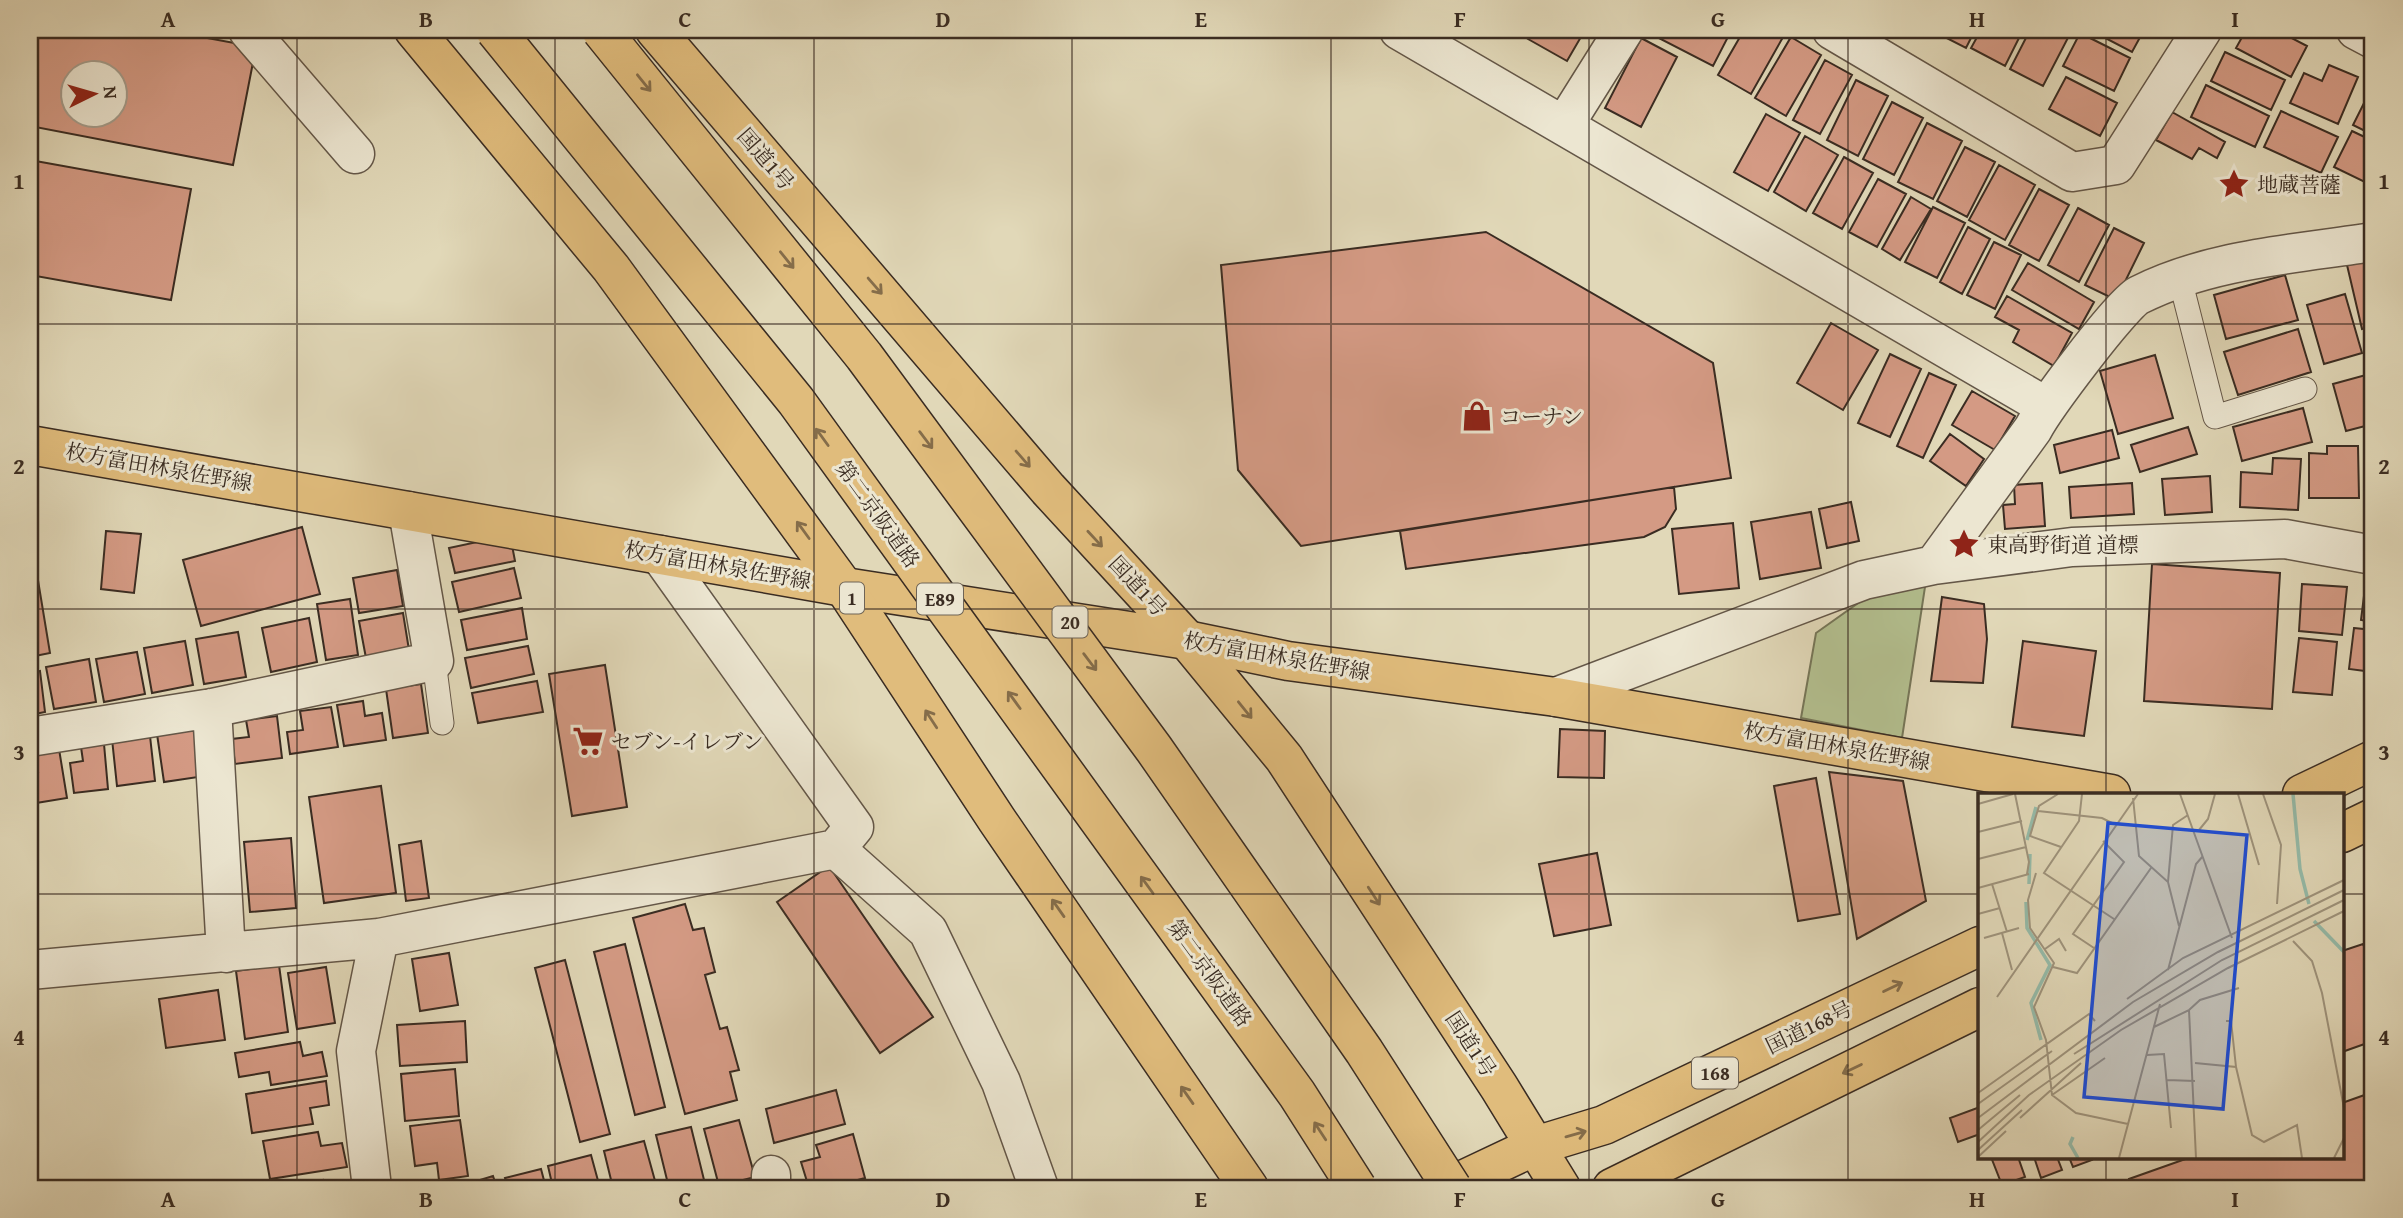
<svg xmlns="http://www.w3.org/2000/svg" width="2403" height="1218" font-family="'Gentium Book Plus','Noto Serif JP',serif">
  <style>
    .green { fill: #b3bf8f; stroke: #767658; stroke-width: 2 }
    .building { fill: #d49a84; stroke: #3a2c22; stroke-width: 2; fill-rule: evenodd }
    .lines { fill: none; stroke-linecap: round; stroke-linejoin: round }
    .lane-casing { stroke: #645748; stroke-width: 25 }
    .street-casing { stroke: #645748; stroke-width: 41 }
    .primary-casing { stroke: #3a2c22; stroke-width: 41 }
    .highway-casing { stroke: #3a2c22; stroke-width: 41 }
    .lane { stroke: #ece6d1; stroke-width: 23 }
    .street { stroke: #ece6d1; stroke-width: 38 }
    .primary { stroke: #e0bc7c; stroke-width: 38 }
    .highway { stroke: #e0bc7c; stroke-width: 38 }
    .highway-bridge-casing { stroke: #3a2c22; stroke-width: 41; stroke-linecap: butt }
    .highway-bridge { stroke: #e0bc7c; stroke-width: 38 }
    .oneway { stroke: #856d4a }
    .grid { fill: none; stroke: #3a2c22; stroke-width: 2; stroke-opacity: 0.55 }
    .labels { text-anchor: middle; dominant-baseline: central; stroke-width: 6; stroke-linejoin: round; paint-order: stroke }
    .shield { fill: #ece6d1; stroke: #6f6456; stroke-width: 2 }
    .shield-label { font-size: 19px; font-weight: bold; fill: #3a2c22 }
    .street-label { font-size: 21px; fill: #3a2c22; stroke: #ece6d1 }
    .poi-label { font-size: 21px; fill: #3a2c22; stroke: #ece6d1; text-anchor: start }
    .inset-river { fill: none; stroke: #95bba9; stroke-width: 3.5 }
    .inset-road { fill: none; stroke: #9e937c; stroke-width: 2 }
    .view { fill: #1d4ed8; fill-opacity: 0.15; stroke: #1d4ed8; stroke-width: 3.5 }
    .inset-edge { fill: none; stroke: #3a2c22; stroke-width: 3.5 }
    .neatline { fill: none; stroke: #3a2c22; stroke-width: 2.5 }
    .grid-label { font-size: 23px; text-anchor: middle; font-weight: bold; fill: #3a2c22 }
  </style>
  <rect width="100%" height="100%" fill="#e1d8b8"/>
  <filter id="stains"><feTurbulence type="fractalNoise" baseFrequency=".00286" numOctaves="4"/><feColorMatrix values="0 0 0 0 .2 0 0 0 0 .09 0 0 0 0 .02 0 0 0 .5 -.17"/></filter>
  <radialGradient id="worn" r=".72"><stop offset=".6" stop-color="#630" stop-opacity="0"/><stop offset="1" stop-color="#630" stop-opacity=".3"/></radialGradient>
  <path class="green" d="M1911 582 1925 587 1902 738 1801 718 1816 633 1871 594Z"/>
  <path class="building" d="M30 30H164L256 47 233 165 30 126ZM74 74H116V116H74Z
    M1534 30H1585L1567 61 1528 39Z
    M1650 30H1720L1729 35 1713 66 1649 33Z
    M1744 30H1787L1751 94 1718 75Z
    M1931 30H1975L1966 48Z
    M1981 30H2023L2005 66 1971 48Z
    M2030 30H2072L2043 86 2010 69Z
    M2090 30H2144L2132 52Z
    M2246 30H2276L2307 46 2291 77 2236 48Z
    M2080 33 2130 58 2114 91 2063 66Z
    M1791 37 1821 55 1786 116 1755 98Z
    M1641 38 1677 57 1641 127 1605 108Z
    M2225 52 2285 80 2271 110 2211 81Z
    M1825 60 1852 75 1820 134 1793 120Z
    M2329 65 2358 77 2338 124 2290 103 2304 73 2322 81Z
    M2066 77 2117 103 2100 136 2049 109Z
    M1856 80 1888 96 1858 156 1827 140Z
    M2206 85 2269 116 2255 147 2191 117Z
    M2371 89 2373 90V135L2353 125Z
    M1892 102 1923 118 1894 175 1863 159Z
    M2281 111 2338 137 2321 173 2264 147Z
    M2172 112 2225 142 2217 158 2199 148 2192 159 2156 140Z
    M1766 114 1800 133 1768 191 1734 172Z
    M1927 123 1962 141 1933 199 1898 182Z
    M2352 131 2373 141V186L2334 167Z
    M1805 136 1838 155 1806 211 1774 192Z
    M1965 147 1995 162 1967 217 1937 201Z
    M1844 157 1873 173 1842 229 1813 213Z
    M30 160 191 189 171 300 30 275Z
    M1999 165 2035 185 2005 240 1969 220Z
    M1878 179 1906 194 1877 247 1849 232Z
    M2039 189 2069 205 2039 261 2009 245Z
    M1911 197 1931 209 1900 260 1882 249Z
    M1933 207 1965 223 1937 278 1905 262Z
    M2078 208 2109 225 2079 282 2048 265Z
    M1968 227 1990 239 1962 294 1940 282Z
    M2114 228 2144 243 2116 300 2085 285Z
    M1486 232 1713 363 1731 478 1301 546 1238 470 1221 265Z
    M1994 242 2021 255 1995 309 1967 295Z
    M2373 259V326L2362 329 2347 265Z
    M2028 263 2094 302 2079 329 2012 290Z
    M2285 275 2298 320 2226 339 2214 295Z
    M2345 294 2362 353 2324 364 2307 305Z
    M2007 296 2072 333 2054 366 2013 342 2019 330 1995 317Z
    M1831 323 1878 350 1843 410 1797 383Z
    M2298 329 2311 372 2238 395 2224 352Z
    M1890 354 1921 369 1890 437 1858 423Z
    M2155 355 2173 418 2118 434 2100 371Z
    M1929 373 1956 385 1923 458 1897 446Z
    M2373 373V424L2346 431 2333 384Z
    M1972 391 2015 416 1995 450 1952 425Z
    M2303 408 2312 442 2242 461 2233 427Z
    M2188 427 2197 454 2140 472 2131 445Z
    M2112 430 2119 458 2060 473 2054 445Z
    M1950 434 1984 459 1966 486 1930 461Z
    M2327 446H2358L2359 498H2309V453L2327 454Z
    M2273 458 2301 459 2298 510 2240 507 2241 472 2272 474Z
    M2210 476 2212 512 2165 515 2162 479Z
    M2042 483 2045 526 2005 529 2003 505 2015 504 2014 485Z
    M2132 483 2134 514 2071 518 2069 487Z
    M1674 487 1676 509 1665 527 1644 537 1406 569 1400 531Z
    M1851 502 1859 541 1827 548 1819 509Z
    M1811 512 1821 568 1760 579 1751 522Z
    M1733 523 1739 588 1679 594 1672 529Z
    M302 527 320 594 201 626 183 560Z
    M106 531 141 534 134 593 101 589Z
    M510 535 515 561 455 573 449 548Z
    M30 556H34L50 653 30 657Z
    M2152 564 2280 573 2272 709 2144 701Z
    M514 568 521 598 459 612 452 582Z
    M397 570 403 606 359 613 353 578Z
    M2366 580 2373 581V622L2361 620Z
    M2302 584 2347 587 2342 635 2299 631Z
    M1942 597 1984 604 1987 639 1983 683 1931 681Z
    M350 599 358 655 326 660 317 604Z
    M522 608 527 639 467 650 461 620Z
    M403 613 409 650 366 658 359 621Z
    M309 618 317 662 271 672 262 628Z
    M2354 628 2373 630V672L2349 669Z
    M238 632 246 677 204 684 196 639Z
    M2299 638 2337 642 2332 695 2293 692Z
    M185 641 193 685 152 693 144 648Z
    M2023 641 2096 651 2084 736 2012 727Z
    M528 646 534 674 471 688 465 658Z
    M137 652 145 694 104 702 96 659Z
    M89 659 96 702 54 709 46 667Z
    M605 665 627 807 572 816 549 674Z
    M40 671 45 712 30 715V673Z
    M537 681 543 712 478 723 472 693Z
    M421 684 428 733 393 738 386 689Z
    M363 701 365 716 382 713 386 740 344 746 337 705Z
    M331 707 338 747 290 754 287 732 303 730 300 711Z
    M277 716 282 758 235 764 232 739 249 737 246 720Z
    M200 729 205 776 164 782 157 734Z
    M1560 729 1605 731 1604 778 1558 777Z
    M150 736 155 781 117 786 112 739Z
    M104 744 108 789 74 793 70 763 83 761 81 747Z
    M59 749 67 798 30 804V773L38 772 35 753Z
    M1829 772 1903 781 1926 901 1857 939Z
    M1816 778 1840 914 1798 921 1774 786Z
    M381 786 396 893 324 903 309 797Z
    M291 838 296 908 250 912 244 842Z
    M421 841 429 898 406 901 399 845Z
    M1597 853 1611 925 1554 936 1539 864Z
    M829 866 933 1017 880 1053 777 902Z
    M685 904 693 930 704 928 715 972 705 975 720 1029 727 1027 739 1070 730 1072 737 1100 685 1114 633 918Z
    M625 944 665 1107 635 1115 594 952Z
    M2363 944 2373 969V1041L2342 1052V951Z
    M449 953 458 1005 420 1011 412 959Z
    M565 960 610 1134 580 1142 535 968Z
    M279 965 288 1032 245 1039 236 971Z
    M326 967 335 1023 297 1029 288 973Z
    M218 990 225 1040 166 1048 159 999Z
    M465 1021 467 1062 400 1066 397 1025Z
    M300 1042 303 1056 322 1052 327 1076 271 1085 269 1072 239 1077 235 1053Z
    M455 1069 459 1116 405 1121 401 1074Z
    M326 1081 329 1105 310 1108 313 1124 252 1133 246 1094Z
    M836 1090 845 1124 774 1143 766 1109Z
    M2373 1092V1187L2131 1188 2129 1179 2191 1157H2342V1103Z
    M1980 1107V1134L1958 1142 1950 1118Z
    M460 1120 468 1176 439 1180 437 1163 415 1166 410 1126Z
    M739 1120 755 1177 719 1186 704 1129Z
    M691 1127 706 1188H669L656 1135Z
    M318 1132 321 1146 342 1143 347 1167 270 1179 263 1141Z
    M853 1134 865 1178 828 1188H809L801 1162 820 1157 816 1145Z
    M644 1141 657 1188H613L604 1151Z
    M591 1155 600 1188H553L548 1166Z
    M1991 1157H2018L2025 1177 2002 1185Z
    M2034 1157H2057L2062 1170 2041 1178Z
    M2069 1157H2091L2092 1160 2073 1167Z
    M541 1169 546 1188H508L505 1178Z
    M493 1176 497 1188H468L467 1184Z
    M323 1180 324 1188H278L277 1187Z"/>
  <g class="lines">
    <g class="lane-casing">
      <path id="lane" d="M2180 279 2215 417 2305 389
        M434 661 442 723"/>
    </g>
    <g class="street-casing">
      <path id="street" d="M248 30 355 154
        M1399 30 2045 406
        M1832 30 2072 172 2116 165 2202 30
        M2356 30 2373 39
        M1565 124 1624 30
        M1934 565 2072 547 2285 539 2373 555
        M1556 697 1864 580 1934 565 2033 429C2044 408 2121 304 2139 295 2210 259 2295 254 2373 242
        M212 708 226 953
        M30 737 212 708 434 661 408 511
        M836 849 928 931 1001 1082 1039 1188
        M30 970 379 938 836 849 854 827 660 555
        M771 1175V1188
        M372 1188 356 1051 379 938"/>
    </g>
    <g class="primary-casing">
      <path id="primary" d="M30 445 844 587 1187 640 1288 661 1556 697 2111 794"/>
    </g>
    <g class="highway-casing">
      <path id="highway" d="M414 30 611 268 844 587 997 820 1249 1188
        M655 30 1048 489 1187 640 1284 758 1499 1087 1561 1188
        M2302 794 2373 760
        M2342 833 2373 818
        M1446 1188 1535 1146 1604 1125 1980 946
        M1612 1188 1980 1007"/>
    </g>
    <use href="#lane" class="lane"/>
    <use href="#street" class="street"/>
    <use href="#primary" class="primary"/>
    <use href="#highway" class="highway"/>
    <g class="highway-bridge-casing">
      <path id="highway-bridge" d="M495 30 796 401 1297 1094 1357 1188
        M601 30 864 356 1154 749 1364 1051 1452 1188"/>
    </g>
    <use href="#highway-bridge" class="highway-bridge"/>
  </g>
  <defs><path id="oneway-shaft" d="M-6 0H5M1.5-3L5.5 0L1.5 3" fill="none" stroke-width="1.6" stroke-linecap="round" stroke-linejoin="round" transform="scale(1.75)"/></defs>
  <g class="oneway">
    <use href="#oneway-shaft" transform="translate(644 83) rotate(51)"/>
    <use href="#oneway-shaft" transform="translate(787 260) rotate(51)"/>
    <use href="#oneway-shaft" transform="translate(875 286) rotate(49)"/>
    <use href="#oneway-shaft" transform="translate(822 437) rotate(-126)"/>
    <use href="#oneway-shaft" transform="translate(926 440) rotate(53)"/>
    <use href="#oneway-shaft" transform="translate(1023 459) rotate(49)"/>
    <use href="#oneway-shaft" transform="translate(803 530) rotate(-126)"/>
    <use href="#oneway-shaft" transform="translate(1095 539) rotate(47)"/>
    <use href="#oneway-shaft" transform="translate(1090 662) rotate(53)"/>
    <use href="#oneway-shaft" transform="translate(1014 700) rotate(-126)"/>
    <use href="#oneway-shaft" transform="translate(1245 710) rotate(51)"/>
    <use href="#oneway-shaft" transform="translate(931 719) rotate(-123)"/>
    <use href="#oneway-shaft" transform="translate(1147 885) rotate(-126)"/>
    <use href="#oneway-shaft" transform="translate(1374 896) rotate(57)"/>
    <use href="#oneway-shaft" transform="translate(1058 908) rotate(-125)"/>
    <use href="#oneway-shaft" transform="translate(1893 987) rotate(-26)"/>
    <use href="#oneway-shaft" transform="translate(1852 1069) rotate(154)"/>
    <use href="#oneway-shaft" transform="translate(1187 1095) rotate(-125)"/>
    <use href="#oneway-shaft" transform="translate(1320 1131) rotate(-123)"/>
    <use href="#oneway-shaft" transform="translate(1576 1134) rotate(-16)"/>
  </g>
  <path class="grid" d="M297 30V1188M555 30V1188M814 30V1188M1072 30V1188M1331 30V1188M1589 30V1188M1848 30V1188M2106 30V794M30 324H2373M30 609H2373M30 894H1980M2342 894H2373M2106 1157V1188"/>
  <defs>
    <g id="sight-bare" transform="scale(2.415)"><path d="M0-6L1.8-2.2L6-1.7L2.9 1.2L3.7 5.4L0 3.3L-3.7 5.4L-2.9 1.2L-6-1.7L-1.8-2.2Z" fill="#8f2418" stroke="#ece6d1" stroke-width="2.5" paint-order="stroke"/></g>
    <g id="shop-bare" transform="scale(2.415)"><path d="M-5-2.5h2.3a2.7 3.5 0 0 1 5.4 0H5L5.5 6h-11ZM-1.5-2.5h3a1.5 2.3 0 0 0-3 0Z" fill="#8f2418" stroke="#ece6d1" stroke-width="2.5" paint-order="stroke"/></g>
    <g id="supermarket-bare" transform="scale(2.415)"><path d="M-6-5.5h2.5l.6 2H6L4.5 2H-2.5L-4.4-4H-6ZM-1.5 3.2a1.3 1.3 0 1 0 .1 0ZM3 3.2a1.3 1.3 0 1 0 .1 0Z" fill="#8f2418" stroke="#ece6d1" stroke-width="2.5" paint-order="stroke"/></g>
  </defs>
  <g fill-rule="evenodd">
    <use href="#sight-bare" x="2234" y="184"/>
    <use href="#shop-bare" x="1477" y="416"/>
    <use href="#sight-bare" x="1964" y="544"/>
    <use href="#supermarket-bare" x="588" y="741"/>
  </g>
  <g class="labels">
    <g class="shield">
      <rect x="840" y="582.5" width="24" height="31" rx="5"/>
      <rect x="917" y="583.5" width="46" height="31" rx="5"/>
      <rect x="1052.5" y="606.5" width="35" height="31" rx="5"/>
      <rect x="1692" y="1057.5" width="46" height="31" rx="5"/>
    </g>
    <g class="shield-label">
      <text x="852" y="598">1</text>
      <text x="940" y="599">E89</text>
      <text x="1070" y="622">20</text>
      <text x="1715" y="1073">168</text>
    </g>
    <g class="street-label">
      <text transform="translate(766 159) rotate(49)">国道1号</text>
      <text transform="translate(159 467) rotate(10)">枚方富田林泉佐野線</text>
      <text transform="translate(878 514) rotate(54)">第二京阪道路</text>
      <text transform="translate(718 565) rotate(10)">枚方富田林泉佐野線</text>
      <text transform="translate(1138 586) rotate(47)">国道1号</text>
      <text transform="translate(1277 656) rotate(10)">枚方富田林泉佐野線</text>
      <text transform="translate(1837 746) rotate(10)">枚方富田林泉佐野線</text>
      <text transform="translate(1210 973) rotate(54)">第二京阪道路</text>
      <text transform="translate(1809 1027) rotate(-26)">国道168号</text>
      <text transform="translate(1471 1044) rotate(57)">国道1号</text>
    </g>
    <g class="poi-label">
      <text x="2257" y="184">地蔵菩薩</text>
      <text x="1500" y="416">コーナン</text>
      <text x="1987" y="544">東高野街道 道標</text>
      <text x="611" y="741">セブン-イレブン</text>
    </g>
  </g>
  <g transform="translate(1978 793)">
    <rect width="366" height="366" fill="#e1d8b8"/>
    <path class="inset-river" d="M315 1 322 76 331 111M49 47 58 14M51 91 52 61M48 109 49 135 72 172 53 210 63 247M336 128 366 159M95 344 92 351 100 365"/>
    <path class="inset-road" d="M37 1 51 69 49 81M80 1 61 13 52 43 83 54M104 1 101 28 66 80 136 126M202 1 254 145M260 1 281 72M285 1 303 52 299 111M155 5 161 63 190 89 201 133M0 11 35 1M60 18 124 25 136 31M221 37 230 26 237 1M0 39 44 28M0 66 48 54M58 80 50 107 52 135 76 170 56 214 68 247 74 302 98 320 150 331M190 89 195 32 210 22M14 91 29 139M0 95 51 81M0 121 22 115M24 140 34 177M6 145 41 135M315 148 334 168 344 200 366 315M116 155 95 141 146 69 125 48M67 156 81 146 88 158M75 174 99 180 173 75M190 177 218 71 225 63M19 204 160 1M149 206 205 165 366 87M211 217 222 207 261 195M248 228H253L258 274M176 234 211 217 218 365M96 261 244 167 366 107M169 262 186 261 193 335M217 270 258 274 274 342 286 349 319 332 324 365M189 287 217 288M0 300 111 221 117 228M74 302 127 265M0 311 74 258M0 325 155 209 240 159 366 97M42 325 103 270M0 337 42 302M0 349 51 302 143 237 250 175 366 118M0 357 44 317M0 364 28 338M141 365 182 211M356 365 366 345"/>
    <path class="view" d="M130 30 269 42 245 316 106 304Z"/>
    <rect width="366" height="366" class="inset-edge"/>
  </g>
  <rect width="2403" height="1218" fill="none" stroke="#e1d8b8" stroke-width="77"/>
  <g transform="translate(94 94) rotate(85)"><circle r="33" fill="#ece6d1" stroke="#a59c8b" stroke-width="2"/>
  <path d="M0-5L12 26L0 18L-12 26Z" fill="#8f2418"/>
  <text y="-10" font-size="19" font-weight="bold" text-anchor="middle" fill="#3a2c22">N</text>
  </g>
  <rect x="38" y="38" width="2326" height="1142" class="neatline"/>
  <g class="grid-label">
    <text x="168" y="27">A</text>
    <text x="426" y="27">B</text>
    <text x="685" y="27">C</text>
    <text x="943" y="27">D</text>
    <text x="1201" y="27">E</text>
    <text x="1460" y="27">F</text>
    <text x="1718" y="27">G</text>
    <text x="1977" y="27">H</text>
    <text x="2235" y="27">I</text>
    <text x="19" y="189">1</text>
    <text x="2384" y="189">1</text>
    <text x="19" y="474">2</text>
    <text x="2384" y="474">2</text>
    <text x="19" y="760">3</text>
    <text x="2384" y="760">3</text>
    <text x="19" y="1045">4</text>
    <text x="2384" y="1045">4</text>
    <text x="168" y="1207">A</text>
    <text x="426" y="1207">B</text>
    <text x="685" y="1207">C</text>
    <text x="943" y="1207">D</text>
    <text x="1201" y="1207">E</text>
    <text x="1460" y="1207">F</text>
    <text x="1718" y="1207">G</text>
    <text x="1977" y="1207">H</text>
    <text x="2235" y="1207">I</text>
  </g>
  <rect width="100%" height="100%" filter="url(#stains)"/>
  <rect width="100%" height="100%" fill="url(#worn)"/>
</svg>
